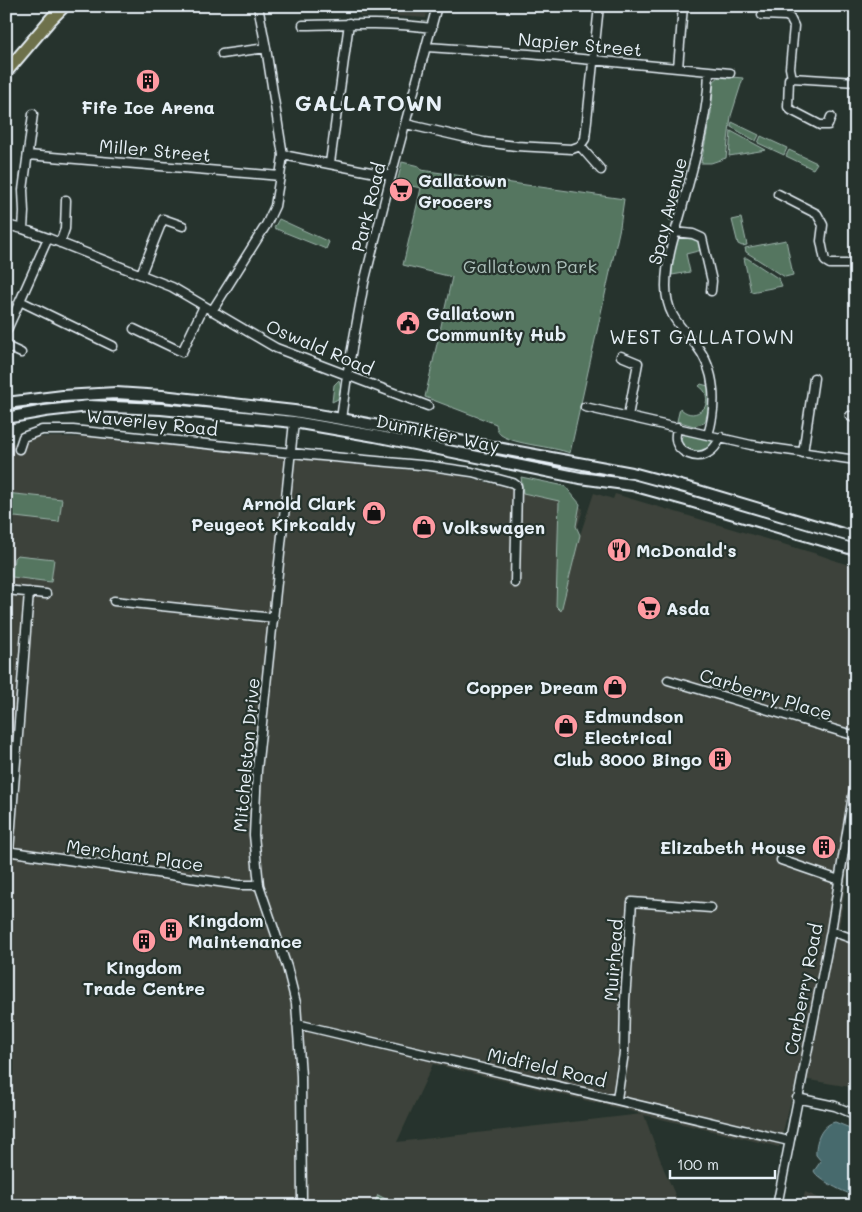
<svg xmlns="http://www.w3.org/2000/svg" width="862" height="1212" font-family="Mali,sans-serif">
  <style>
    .built { fill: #3c433a; fill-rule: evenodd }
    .green { fill: #547660; stroke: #9eb4ac }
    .water { fill: #476a6d; stroke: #87a0a5 }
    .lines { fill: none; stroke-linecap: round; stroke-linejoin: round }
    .minor-casing { stroke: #e8f1f8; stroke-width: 11 }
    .secondary-casing { stroke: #e8f1f8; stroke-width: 14 }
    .primary-casing { stroke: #e8f1f8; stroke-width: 15 }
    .minor { stroke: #26332d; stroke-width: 8 }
    .secondary { stroke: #26332d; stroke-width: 10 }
    .primary { stroke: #6e714b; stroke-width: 11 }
    .labels { text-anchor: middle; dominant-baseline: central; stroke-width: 4.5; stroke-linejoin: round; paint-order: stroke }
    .street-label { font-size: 18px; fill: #e8f1f8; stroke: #26332d }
    .poi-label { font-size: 18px; font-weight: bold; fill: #e8f1f8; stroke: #26332d; text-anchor: start }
    .park-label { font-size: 18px; fill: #adc0bb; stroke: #26332d }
    .neighbourhood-label { font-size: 19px; letter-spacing: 1px; fill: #e8f1f8; stroke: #26332d }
    .district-label { font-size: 22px; font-weight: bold; letter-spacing: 1px; fill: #e8f1f8; stroke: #26332d }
  </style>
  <rect width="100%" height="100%" fill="#26332d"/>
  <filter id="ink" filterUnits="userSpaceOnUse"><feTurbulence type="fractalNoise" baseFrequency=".02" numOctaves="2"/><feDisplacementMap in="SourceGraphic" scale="10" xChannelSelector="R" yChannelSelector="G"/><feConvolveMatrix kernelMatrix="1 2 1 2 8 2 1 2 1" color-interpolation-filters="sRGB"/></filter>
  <g filter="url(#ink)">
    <path class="built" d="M352 6H428L426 18 380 15 361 16Z
      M38 437H94L301 458 458 475 506 487 528 488 567 497 583 509 577 529 580 535 594 493 613 499 615 494 817 554 854 567 856 570V714L851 741 856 747V817L839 928 856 934V1088L797 1078 779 1147 644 1115 663 1167 680 1206H6V445ZM433 1064 642 1114 397 1142Z
      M805 1192 838 1206H802Z"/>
    <path class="green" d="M720 76 743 78 731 116 726 158 711 163H701L711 113 714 81Z
      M732 122 759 135 756 141 731 127Z
      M731 131 766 150 729 156Z
      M761 136 787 148 784 155 758 143Z
      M789 150 817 163 813 169 786 156Z
      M402 162 419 166 421 170 624 199 620 227 570 453C551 446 516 445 501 435 497 432 497 428 496 424L425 397 452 277 403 265 421 188 397 183Z
      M671 197H680L673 221 669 220Z
      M741 218 747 245 742 246 738 244 732 220Z
      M279 219 329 242 326 249 274 228Z
      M681 235H684L699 239 702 250 686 254 690 272 672 275C672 264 674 244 681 235Z
      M786 240 793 275 785 277 746 252 745 248Z
      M744 258H747L779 279 782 286 751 292Z
      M339 380 341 387 338 399 332 402 334 385Z
      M701 384 708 386C710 396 709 414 704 423L694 426 677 421 680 408C688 416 697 416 705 407 708 399 707 391 699 386Z
      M118 397 151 398 188 404V407L131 402H94L6 414V409L47 402Z
      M356 425 562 466 561 471 456 450 425 440 356 427Z
      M684 434 713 441V445C701 457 687 454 679 441Z
      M582 469 639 480 722 503 721 507 619 479 582 473Z
      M521 477 565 486 580 504 576 526 580 535 561 611 556 606 559 501 523 493Z
      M6 493 62 499 59 522 6 516Z
      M734 507 856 543V547L733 510Z
      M17 555 54 559 51 582 12 577 14 558Z
      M378 1195 399 1206H373Z"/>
    <path class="water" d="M835 1122 850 1128 856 1133V1196C845 1193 818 1180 814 1171L821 1161 816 1155C815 1142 821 1125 835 1122Z"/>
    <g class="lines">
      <g class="minor-casing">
        <path id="minor" d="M762 15 786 16 790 18 794 26 790 68 792 78 789 79 788 107 791 110 820 125H828L831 117
          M303 25C346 24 389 22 432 28
          M427 47 529 54 730 73
          M222 54 266 48
          M678 68 683 6
          M792 78 856 82
          M406 124 484 142 516 146 572 149 580 146 585 139 599 6
          M580 146 601 170
          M28 155 280 176
          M283 155 391 176
          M330 163 349 23
          M778 194 817 214 823 225 821 241 825 261 830 264H856
          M6 225 23 229 48 238 172 287 276 348 428 406
          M23 229 24 212 23 190 33 114
          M675 232 693 234 702 238 712 281 711 291
          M48 238 20 301 113 346
          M60 243 65 229 66 200
          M141 274 163 219 183 226
          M212 311 266 225 275 206 280 176 283 155 280 137 266 48 258 6
          M134 329 182 352 204 306
          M6 332 20 301
          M6 346 21 353
          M621 356 638 363 628 416
          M585 407 751 445 856 460
          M850 416 856 419
          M341 419 347 376 364 283 391 176 437 6
          M294 422 257 770 254 835 259 885 287 967 296 1003 301 1076 302 1206
          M677 427C677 430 675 436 676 439 677 453 697 460 708 453 715 449 717 444 721 437
          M708 435C717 405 716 370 696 345 679 325 666 314 666 286 666 261 674 236 681 212 693 166 708 119 709 71
          M19 449 23 437 42 430H73L311 455 431 466 472 472 513 483 517 486 515 583
          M803 453 814 378
          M6 590 46 594
          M114 601 274 618
          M668 680 856 736
          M6 851 239 885H259
          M9 852 29 592
          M781 860 839 880
          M831 931 856 940
          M297 1024 789 1141
          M797 1098 835 1106 856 1115
          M617 1099 624 1053 625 1000 632 902 711 908
          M777 1206 831 931 856 777"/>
      </g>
      <g class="secondary-casing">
        <path id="secondary" d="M6 403 63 396 116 393 162 396 294 411 341 419 632 473 692 489 856 538
          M6 418 45 411 89 406 161 409 294 422 375 436 580 478 632 485 690 501 856 550"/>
      </g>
      <g class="primary-casing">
        <path id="primary" d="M6 72 51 19 64 6"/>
      </g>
      <use href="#minor" class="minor"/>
      <use href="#secondary" class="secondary"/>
      <use href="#primary" class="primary"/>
    </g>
  </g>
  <defs>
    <g id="building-disc" transform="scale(1.25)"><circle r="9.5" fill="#ff9aa2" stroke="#26332d"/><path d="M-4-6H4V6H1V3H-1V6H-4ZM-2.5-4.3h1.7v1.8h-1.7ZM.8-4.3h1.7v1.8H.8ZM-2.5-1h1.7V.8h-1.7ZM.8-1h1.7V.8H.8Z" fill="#111"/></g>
    <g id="supermarket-disc" transform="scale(1.25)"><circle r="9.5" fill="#ff9aa2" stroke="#26332d"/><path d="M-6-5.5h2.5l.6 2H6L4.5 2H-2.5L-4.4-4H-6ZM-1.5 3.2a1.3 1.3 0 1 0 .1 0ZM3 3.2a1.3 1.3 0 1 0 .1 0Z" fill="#111"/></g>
    <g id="civic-disc" transform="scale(1.25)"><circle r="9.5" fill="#ff9aa2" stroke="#26332d"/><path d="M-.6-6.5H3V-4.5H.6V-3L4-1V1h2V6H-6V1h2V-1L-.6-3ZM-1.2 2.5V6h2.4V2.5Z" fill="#111"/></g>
    <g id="shop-disc" transform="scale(1.25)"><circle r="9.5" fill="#ff9aa2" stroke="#26332d"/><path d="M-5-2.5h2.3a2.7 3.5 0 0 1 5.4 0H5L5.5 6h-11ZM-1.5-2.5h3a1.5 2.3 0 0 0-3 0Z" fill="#111"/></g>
    <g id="restaurant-disc" transform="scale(1.25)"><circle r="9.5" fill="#ff9aa2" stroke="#26332d"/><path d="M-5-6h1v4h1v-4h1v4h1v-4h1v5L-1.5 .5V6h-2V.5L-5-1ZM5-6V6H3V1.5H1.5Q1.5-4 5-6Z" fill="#111"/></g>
  </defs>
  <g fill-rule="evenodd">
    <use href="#building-disc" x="148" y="81"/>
    <use href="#supermarket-disc" x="401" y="190"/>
    <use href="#civic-disc" x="408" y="323"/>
    <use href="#shop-disc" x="374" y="513"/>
    <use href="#shop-disc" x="424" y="527"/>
    <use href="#restaurant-disc" x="619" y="550"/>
    <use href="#supermarket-disc" x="649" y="608"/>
    <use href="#shop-disc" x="615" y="687"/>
    <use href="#shop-disc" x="566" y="726"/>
    <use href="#building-disc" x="720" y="759"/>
    <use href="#building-disc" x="824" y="847"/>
    <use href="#building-disc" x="171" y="930"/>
    <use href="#building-disc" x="144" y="941"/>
  </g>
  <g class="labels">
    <g class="street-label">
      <text transform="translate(580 44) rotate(5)">Napier Street</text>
      <text transform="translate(155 150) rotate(5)">Miller Street</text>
      <text transform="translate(368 207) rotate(-76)">Park Road</text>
      <text transform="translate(667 211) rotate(-76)">Spay Avenue</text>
      <text transform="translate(320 347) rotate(23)">Oswald Road</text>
      <text transform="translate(152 422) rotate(6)">Waverley Road</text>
      <text transform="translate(438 433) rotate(12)">Dunnikier Way</text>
      <text transform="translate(766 694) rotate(17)">Carberry Place</text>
      <text transform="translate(246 755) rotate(-85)">Mitchelston Drive</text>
      <text transform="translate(135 855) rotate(8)">Merchant Place</text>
      <text transform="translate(613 960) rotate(-86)">Muirhead</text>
      <text transform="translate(803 989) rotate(-79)">Carberry Road</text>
      <text transform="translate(547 1067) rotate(13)">Midfield Road</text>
    </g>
    <g class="poi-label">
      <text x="148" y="107" text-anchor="middle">Fife Ice Arena</text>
      <text x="418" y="180">Gallatown<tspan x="418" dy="21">Grocers</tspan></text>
      <text x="426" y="313">Gallatown<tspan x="426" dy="21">Community Hub</tspan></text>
      <text x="356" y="503" text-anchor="end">Arnold Clark<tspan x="356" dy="21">Peugeot Kirkcaldy</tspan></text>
      <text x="442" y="527">Volkswagen</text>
      <text x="636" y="550">McDonald's</text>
      <text x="666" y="608">Asda</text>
      <text x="598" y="687" text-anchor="end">Copper Dream</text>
      <text x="584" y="716">Edmundson<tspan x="584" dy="21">Electrical</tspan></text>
      <text x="702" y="759" text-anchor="end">Club 3000 Bingo</text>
      <text x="806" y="847" text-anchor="end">Elizabeth House</text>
      <text x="188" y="920">Kingdom<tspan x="188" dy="21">Maintenance</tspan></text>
      <text x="144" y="967" text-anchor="middle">Kingdom<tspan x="144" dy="21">Trade Centre</tspan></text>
    </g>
    <g class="park-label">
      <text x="530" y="266">Gallatown Park</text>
    </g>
    <g class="neighbourhood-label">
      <text x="702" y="336">WEST GALLATOWN</text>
    </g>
    <g class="district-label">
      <text x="369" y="102">GALLATOWN</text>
    </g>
  </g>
  <rect width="862" height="1212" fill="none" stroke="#26332d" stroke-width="25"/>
  <rect x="12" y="12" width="837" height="1187" fill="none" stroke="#e8f1f8" stroke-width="2" filter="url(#ink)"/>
  <path d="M670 1170v8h105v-8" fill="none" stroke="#e8f1f8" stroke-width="2.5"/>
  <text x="677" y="1170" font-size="15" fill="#e8f1f8" stroke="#26332d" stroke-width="4" paint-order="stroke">100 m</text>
</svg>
